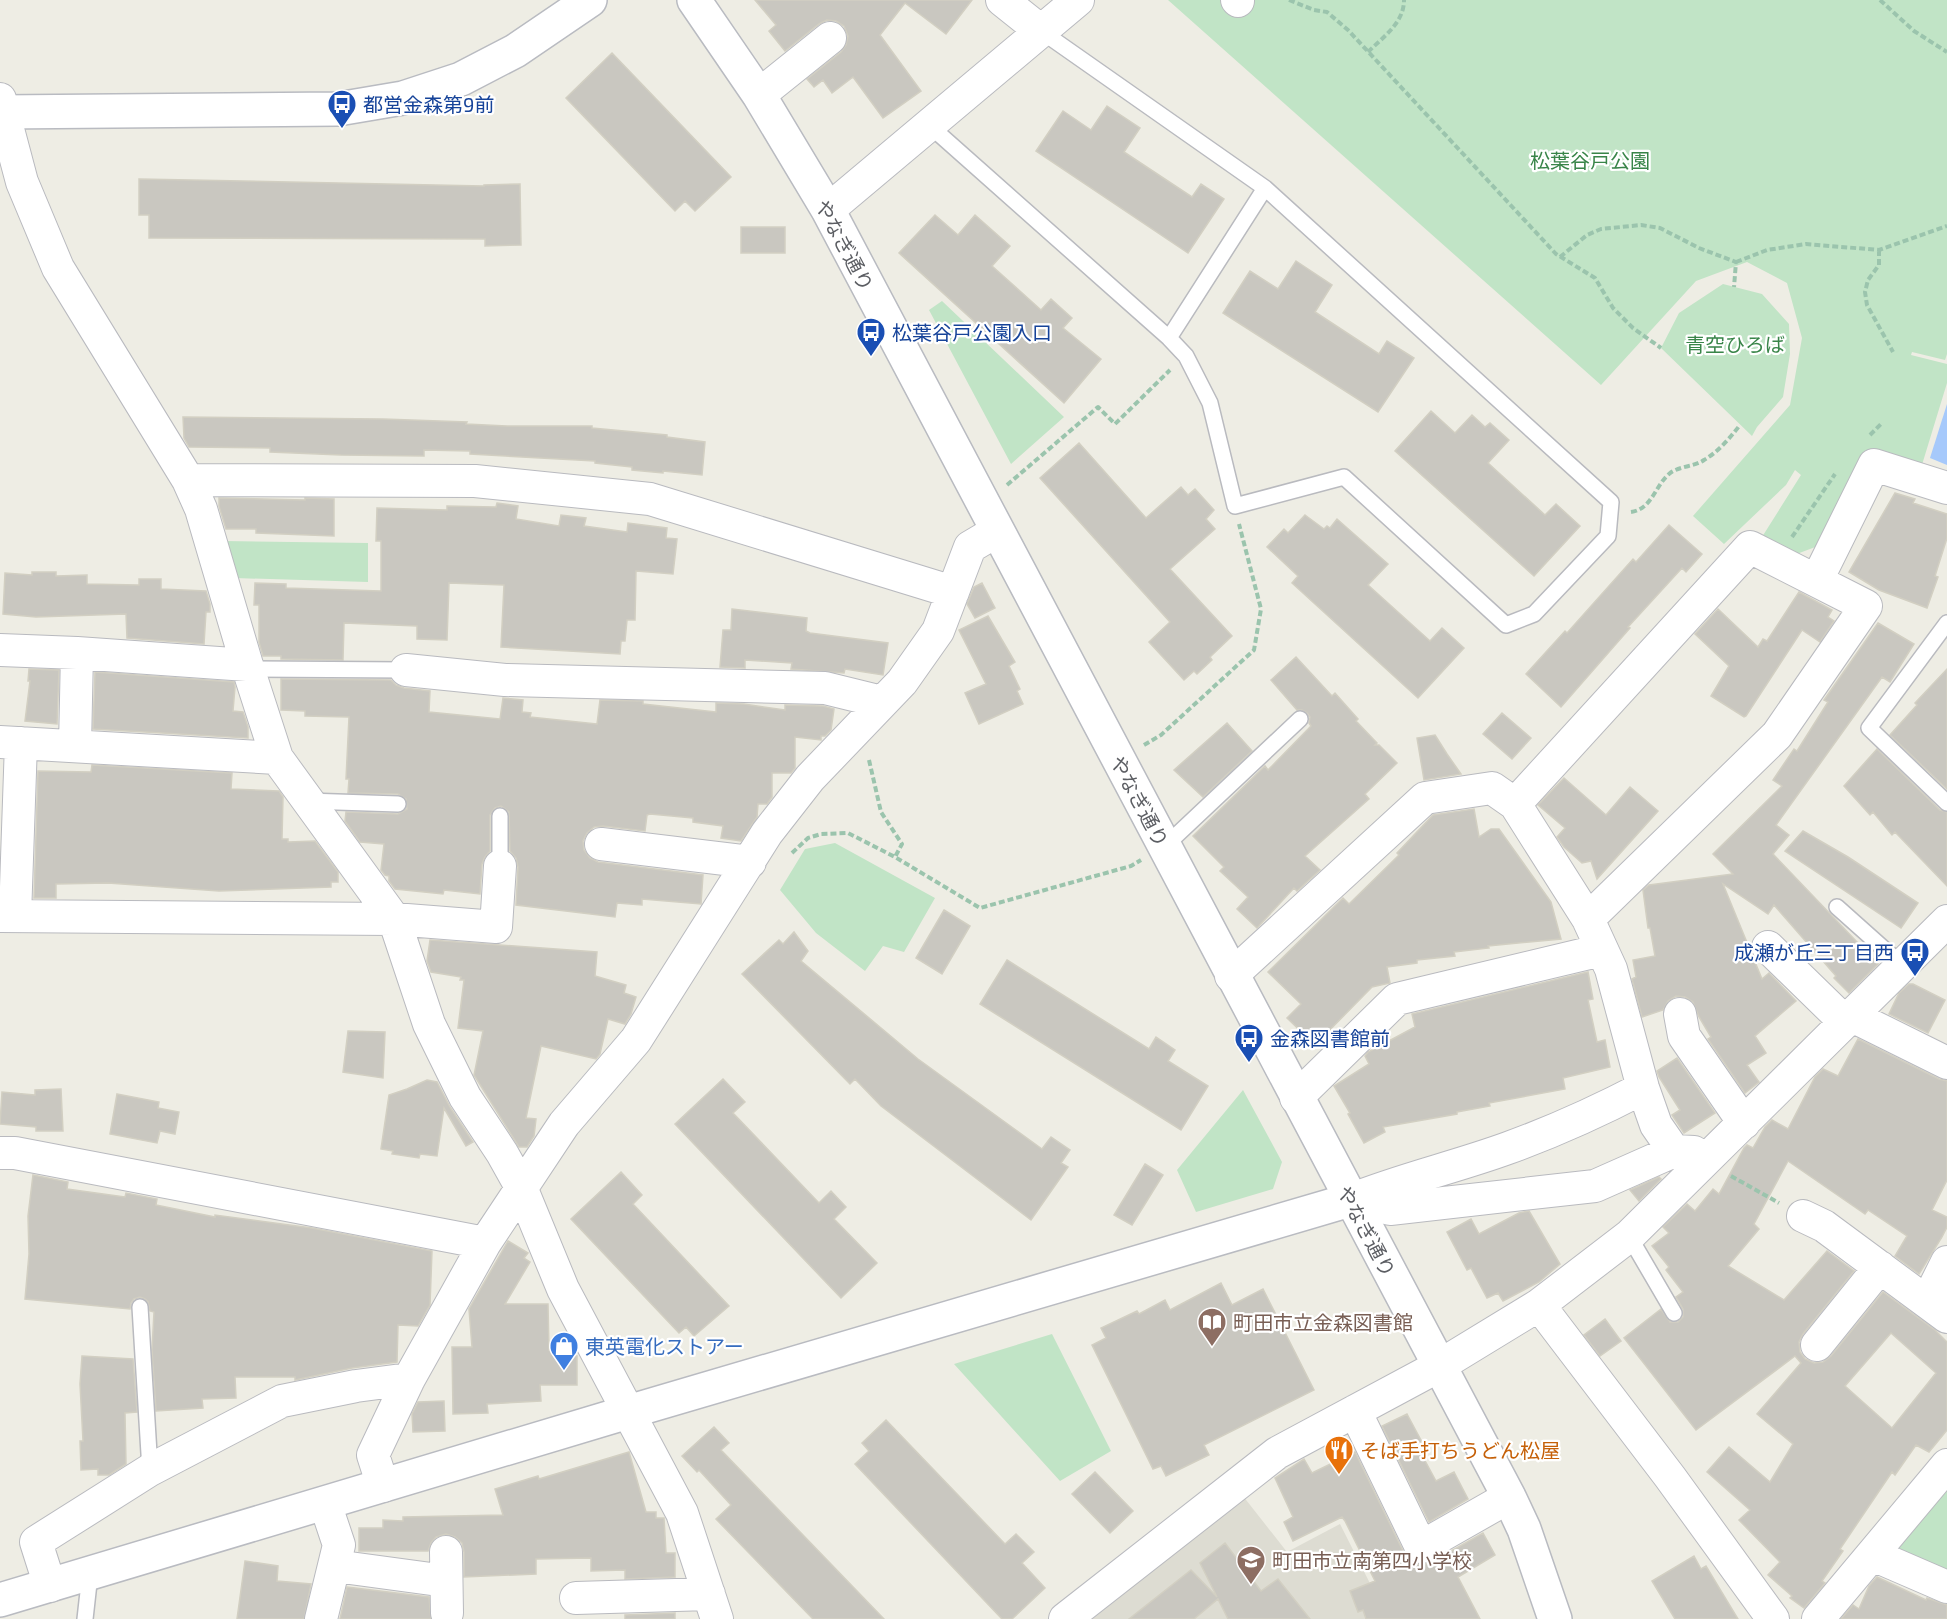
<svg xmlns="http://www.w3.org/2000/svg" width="1947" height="1619" font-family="'Exo 2','Noto Sans JP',sans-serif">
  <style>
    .education { fill: #dddcd2 }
    .green { fill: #c1e4c6 }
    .water { fill: #a6c9fb }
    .building { fill: #c9c7c0; stroke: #d2cfc2; stroke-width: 1.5; fill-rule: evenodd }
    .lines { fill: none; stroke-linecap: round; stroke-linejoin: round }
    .lane-casing { stroke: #b9babf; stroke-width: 18 }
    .street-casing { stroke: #b9babf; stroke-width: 34 }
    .secondary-casing { stroke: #b9bbc1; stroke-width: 36 }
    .path { stroke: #9bc4ad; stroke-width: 4; stroke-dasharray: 6 3; stroke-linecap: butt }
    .lane { stroke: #fff; stroke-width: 15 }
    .street { stroke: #fff; stroke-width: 32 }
    .secondary { stroke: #fff; stroke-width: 33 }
    .labels { text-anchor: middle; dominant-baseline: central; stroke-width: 4.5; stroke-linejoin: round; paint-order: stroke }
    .transit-label { font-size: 20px; fill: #164399; stroke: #fff; text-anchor: start }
    .park-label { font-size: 20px; fill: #398549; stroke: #fff }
    .street-label { font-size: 20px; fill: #5c5e63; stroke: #fff }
    .education-label { font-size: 20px; fill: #785e54; stroke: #fff; text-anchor: start }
    .shop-label { font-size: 20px; fill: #366cbe; stroke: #fff; text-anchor: start }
    .food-label { font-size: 20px; fill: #c56008; stroke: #fff; text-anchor: start }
  </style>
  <rect width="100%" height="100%" fill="#eeede4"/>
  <path class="education" d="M1243 1496 1287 1552 1340 1524 1388 1619H1088Z"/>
  <path class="green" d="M1168 0H1947V354L1945 360 1912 352 1911 355 1947 364V383L1921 468 1866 450 1818 546 1794 555 1762 537 1801 475 1795 470 1786 485 1724 544 1693 516 1790 405 1802 338 1787 283 1747 262 1696 281 1601 385Z
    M1723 284 1762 294 1789 324 1790 354 1783 397 1757 427 1752 436 1661 348 1679 313Z
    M942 301 1064 417 1011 464 929 310Z
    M224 541 368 543V582L235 578Z
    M835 843 935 898 904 952 883 946 865 971 816 933 780 890 805 849Z
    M1243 1090 1282 1162 1273 1189 1196 1212 1177 1170Z
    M1052 1334 1111 1451 1060 1481 954 1364Z
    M1947 1480V1573L1900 1554 1897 1541Z"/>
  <path class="water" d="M1947 404V465L1930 458Z"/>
  <path class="building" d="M755 0H972L946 34 905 3 880 35 921 91 883 118 853 77 832 93 823 80 814 87 807 79 841 52 846 45 848 36 844 26 836 21 827 20 819 24 785 51 769 31 776 25Z
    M612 53 731 177 695 211 685 201 675 211 566 98Z
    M1107 106 1140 128 1124 152 1192 197 1201 184 1224 199 1188 253 1036 151 1063 111 1091 130Z
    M139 179 484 186V185L520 184 521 245 485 246V239L149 238V215H139Z
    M935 215 958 235 975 215 1010 246 992 266 1041 310 1051 299 1072 318 1063 328 1101 359 1064 403 899 253Z
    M741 227H785V253H741Z
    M1296 261 1332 285 1315 312 1379 354 1387 341 1414 358 1378 412 1223 313 1250 271 1278 289Z
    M1431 411 1455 433 1472 415 1485 427 1490 423 1509 440 1488 463 1545 515 1556 504 1580 526 1534 576 1395 451Z
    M183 417 383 419 467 422 466 424 507 426H592V428L667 435V437L705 442 702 475 663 471V473L632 470V467L595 463V461L470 454V451L424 450V456L341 455 270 452V448L189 447 184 438Z
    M1079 443 1146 518 1181 487 1188 495 1195 489 1214 510 1206 519 1215 529 1170 569 1232 636 1210 657 1212 660 1197 674 1194 671 1184 680 1149 642 1170 622 1040 478Z
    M1895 493 1915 499 1913 503 1947 514V538L1935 576 1938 577 1927 608 1879 590 1849 572Z
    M219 498 305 500V498L334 499V536L256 533V529H226L219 506Z
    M497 503 518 506 516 519 559 526 561 515 586 518 584 526 627 532 628 523 667 528 666 538 677 539 673 574 636 571 635 620H627L625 641H621L620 654 501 647 504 585 449 583 447 640 417 639V626L344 623 343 660 281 659V656H263L259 642V605H254L255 583 286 584V588L381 591V541H376L377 508 447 510V506L496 507Z
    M1305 515 1324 529 1327 526 1330 528 1337 519 1388 564 1368 585 1430 641 1442 628 1464 648 1418 698 1292 583 1298 576 1267 547 1284 529 1288 533Z
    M1669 525 1702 554 1686 572 1682 568 1628 627 1630 628 1561 707 1526 674 1565 631 1567 633 1633 559 1636 562Z
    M32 572H56V576L87 575V584L139 585V579H161V589L206 591 210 604V612H206L204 644 127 638 126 614 36 617 3 614 5 573 32 575Z
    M982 583 995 608 975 618 967 604 974 587Z
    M1799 592 1832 610 1828 617 1834 621 1820 642 1802 630 1746 716 1744 717 1711 696 1729 666 1695 634 1718 609 1758 647 1763 639 1767 641Z
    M732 609 807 618 806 631 810 633 888 643 883 675 845 669 844 673 791 669 792 663 745 660V668L720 667 723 630H731Z
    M988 616 1015 662 1009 666 1020 689 1017 691 1023 704 979 724 965 693 986 684 959 630Z
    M1878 623 1914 644 1890 682 1882 677 1776 825 1789 835 1773 854 1878 964 1849 993 1834 978 1836 976 1774 905 1768 914 1723 884 1762 979 1769 973 1796 1001 1755 1036 1766 1053 1747 1065 1759 1082 1745 1093 1708 1039 1711 1037 1699 1017 1693 1002 1685 997 1676 996 1668 1001 1663 1010 1642 1017 1632 979 1636 977 1633 960 1655 956 1650 928H1648L1643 890 1649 885 1733 874 1713 854 1782 786 1773 780 1794 749 1797 751 1828 702 1824 700Z
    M1296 657 1332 696 1335 693 1358 719 1356 721 1377 743 1375 745H1379L1397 763 1365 794 1369 799 1305 856 1320 870 1297 891 1294 888 1257 928 1237 909 1248 897 1220 871 1224 867 1193 836 1265 766 1268 770 1311 726 1309 723 1310 717 1307 713 1302 710H1297L1271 680Z
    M29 669 59 670 57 724 25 721 30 681H28Z
    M1947 669V789L1890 735 1917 705 1915 703Z
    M95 672 234 682 235 687 233 711 243 712 248 727V738L93 729Z
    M281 679 391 680 396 685 404 688 430 691 429 712 500 719 503 698 523 700 522 712 531 713 530 717 597 724 600 700 643 701V704L716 712V703L744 704 785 710V705L823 706 834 709 831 730 825 736H821V740L795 737V768L791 773H772V797L767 804H758L757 817 741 841 721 838 723 826 693 822V818L650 814 647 815 645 831 603 826 594 827 587 833 583 841 584 850 590 858 598 862 703 875 701 904 642 899V905L617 903 615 917 516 905 518 867 516 858 510 851 509 812 501 806 495 808 490 815V851L485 857 482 864 480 894 444 890 443 894 395 889 389 881V876L385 875 381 870 384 844 360 842 345 821 346 812 398 814 407 809 406 799 398 794 348 793 349 779H346L349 717 305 716V711L281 710Z
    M1502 713 1531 738 1512 759 1483 734Z
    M1227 723 1252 751 1203 797 1174 770Z
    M1435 735 1447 754 1461 774 1424 780 1417 738Z
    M1877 749 1940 810 1947 812V886L1895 832 1892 835 1873 812 1870 815 1844 786Z
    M92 765 232 773 231 789 279 791 283 797 282 839H288V842L315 841 338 872V882H331V887L219 891 108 883 56 884V898H34L38 771 91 772Z
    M1564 778 1606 815 1630 787 1658 811 1597 879 1591 861 1582 863 1564 847 1557 837 1565 828 1538 805Z
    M1474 809 1479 837 1491 829H1499L1551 902 1561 939 1488 946 1489 948 1454 952 1455 956 1417 960V963L1387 967 1390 983 1372 987 1315 1045 1287 1018 1301 1004 1268 972 1343 898 1349 904 1399 855 1397 853 1433 815Z
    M1803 831 1848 857 1918 903 1901 928 1785 851Z
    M944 910 970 926 942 974 916 958Z
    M794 932 808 951 801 961 918 1059 1042 1149 1051 1137 1070 1150 1061 1163 1068 1167 1031 1220 881 1106 855 1079 850 1084 742 974 779 940 783 944Z
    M430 940 597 952 595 976 626 985 624 993 636 997 631 1014 625 1024 608 1019 600 1054 596 1059 541 1046 526 1118 536 1119 534 1136 527 1147H519L474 1075 483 1031 458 1028 464 980H460L461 977 431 972 427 961Z
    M1007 960 1149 1049 1156 1037 1175 1050 1168 1061 1208 1086 1181 1130 980 1004Z
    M1588 972 1593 999 1588 1000 1597 1042 1605 1040 1610 1067 1563 1078 1565 1089 1489 1103 1490 1106 1457 1112V1114L1383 1127 1385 1132 1364 1143 1348 1114 1350 1113 1334 1086 1369 1064 1365 1056 1368 1052 1415 1027 1412 1014Z
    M1909 984H1913L1945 1000 1928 1033 1889 1014 1899 993Z
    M348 1031 385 1032 383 1078 343 1072Z
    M1858 1039 1939 1079 1947 1081V1180L1932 1210 1947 1217V1227L1942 1237 1919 1274 1895 1256 1907 1236 1868 1210 1865 1214 1788 1161 1754 1224 1759 1229 1728 1266 1784 1300 1827 1251 1854 1271 1803 1334 1799 1342 1800 1352 1805 1359 1814 1363 1823 1362 1831 1356 1883 1292 1935 1330 1947 1342V1430L1929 1452 1916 1445 1895 1475 1892 1472 1840 1549 1843 1551 1822 1581 1825 1583 1804 1608 1790 1598 1792 1596 1768 1575 1780 1562 1739 1520 1750 1510 1707 1472 1729 1447 1770 1482 1793 1444 1757 1414 1801 1363 1795 1356 1696 1430 1624 1338 1661 1309 1670 1322H1678L1683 1317V1309L1676 1297 1683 1292 1666 1270 1669 1267 1652 1246 1669 1233 1663 1227 1687 1204 1695 1211 1713 1189 1719 1194 1744 1148 1747 1145 1753 1148 1765 1127 1772 1120 1788 1129 1815 1077 1823 1069 1838 1076ZM1891 1333 1936 1373 1892 1428 1845 1386Z
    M1677 1058 1715 1113 1684 1133 1672 1115 1680 1110 1659 1077 1657 1071Z
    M723 1079 745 1102 733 1113 819 1203 831 1191 846 1207 834 1219 877 1263 841 1298 675 1124Z
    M427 1080 437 1082 450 1107 473 1142 466 1146 444 1108 437 1156 420 1154 419 1158 392 1154 393 1151 381 1149 389 1095 407 1089Z
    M61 1089 63 1131H36V1127L0 1124 2 1092 35 1095V1090Z
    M117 1094 159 1102 158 1108 179 1112 175 1134 160 1131 157 1143 110 1134Z
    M1145 1164 1163 1175 1132 1225 1114 1215Z
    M621 1172 642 1195 633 1204 729 1306 694 1336 686 1327 679 1333 571 1219Z
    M33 1175 68 1182 67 1189 125 1197 126 1193 157 1199 156 1205 215 1217V1215L312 1228 432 1251 430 1305 418 1326 398 1325 397 1362 352 1368 295 1380V1377H235L236 1398 202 1399 203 1408 156 1411 152 1350 154 1312 150 1311 148 1302 145 1299 140 1297 134 1299 131 1303 130 1309 25 1299 29 1254 28 1216Z
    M1659 1177 1661 1179 1639 1201 1630 1190Z
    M1529 1211 1560 1264 1539 1282 1503 1301 1498 1293 1487 1298 1471 1268 1467 1270 1447 1232 1471 1219 1479 1234 1519 1213Z
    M508 1241 528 1253 524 1258 530 1262 505 1304H548L549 1350H570V1356H577V1385H540L541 1401 487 1404 488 1413 453 1414 452 1347H472L469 1309Z
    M1221 1283 1232 1305 1263 1289 1314 1390 1204 1445 1209 1455 1166 1476 1161 1466 1153 1469 1092 1345 1106 1338 1101 1328 1137 1311 1139 1314 1165 1300 1170 1310Z
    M1605 1319 1621 1341 1600 1356 1584 1335Z
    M82 1356 133 1359 137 1412 125 1413 126 1464 109 1475H98V1469L81 1470 80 1441H83L80 1384Z
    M444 1401 445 1431 413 1432 412 1414 418 1402Z
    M1407 1414 1422 1442 1416 1444 1436 1481 1454 1472 1468 1499 1429 1522 1382 1426Z
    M886 1420 1005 1544 1016 1534 1034 1552 1022 1563 1045 1588 1012 1619H1002L855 1464 869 1451 862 1443Z
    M714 1427 729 1443 721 1450 884 1619H813L716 1519 731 1505 699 1470 697 1472 682 1456Z
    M629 1452 646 1512H656V1518H664L666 1553H675V1577L625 1579V1570L591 1571V1558L536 1559V1574L464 1577V1552L462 1543 455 1537 446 1534 436 1537 431 1543 428 1551H359V1528H383V1520L403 1521V1517L503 1515 495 1489 538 1476 539 1479Z
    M1355 1452 1405 1555 1412 1562 1421 1565 1430 1563 1483 1533 1495 1555 1458 1577 1480 1619H1366L1363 1610 1358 1612 1350 1591 1375 1581 1345 1521 1342 1517 1293 1541 1284 1522 1293 1517 1275 1478 1304 1459 1312 1473Z
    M1095 1472 1133 1511 1110 1533 1072 1494Z
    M1225 1543 1261 1591 1278 1579 1310 1619H1228L1218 1599 1194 1619H1129L1191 1570 1217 1597 1200 1563Z
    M1694 1556 1701 1569 1706 1566 1738 1619H1675L1652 1581Z
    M245 1561 278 1566 277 1581 311 1584 304 1619H237Z
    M1877 1577 1926 1600 1927 1598 1947 1605V1619H1841L1853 1605 1859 1609 1869 1586Z
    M347 1587 429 1597 431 1619H340Z
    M675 1613V1619H625V1615Z"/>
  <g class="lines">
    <g class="lane-casing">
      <path id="lane" d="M929 125 1169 338 1186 356 1210 403 1235 506 1344 477 1506 625 1534 614 1608 536 1611 502 1265 188 1041 31
        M1169 338 1265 188
        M1947 623 1869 728 1947 803
        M249 669 406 670
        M307 801 398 804
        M500 816V866
        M1164 847 1300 719
        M1837 907 1902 965
        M1629 1236 1674 1313
        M140 1307 150 1470
        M85 1619 90 1574"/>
    </g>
    <g class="street-casing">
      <path id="street" d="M1002 0 1041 31
        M1237 0 1238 1
        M759 95 830 38
        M0 99 22 182 58 268 188 480 201 509 247 665 277 758 394 919 429 1024 465 1097 502 1153 521 1187 563 1289 682 1513 717 1619
        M828 210 1078 0
        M188 480 475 481 650 499 953 592
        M1817 580 1874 465 1947 488
        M0 650 77 653 247 665
        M406 670 505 680 825 688 882 702
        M0 742 277 758
        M75 746 77 653
        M1515 804 1750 547 1866 606 1777 735 1588 919
        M601 844 750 862
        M0 916 394 919 496 927 500 866
        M15 916 21 743
        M1768 947 1845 1022
        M1231 976 1425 798 1492 788 1515 804 1588 919 1611 969 1643 1088 1656 1125 1674 1151
        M1680 1014 1684 1036 1744 1123
        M1852 1016 1947 1063
        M1296 1098 1397 999 1602 950
        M0 1153H15L485 1243 409 1379 373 1455 383 1486
        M1350 1200 1390 1209 1595 1186 1674 1151 1694 1152
        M1350 1200C1402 1179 1456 1167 1508 1148 1555 1131 1599 1111 1643 1088
        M1803 1216 1824 1226 1947 1317
        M485 1243 564 1124 636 1040 767 833 810 778 902 682 938 631 970 547 997 531
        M1927 1302 1947 1262
        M1539 1305 1670 1477 1773 1619
        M1817 1345 1880 1267
        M1355 1411 1421 1547 1509 1497
        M446 1552 447 1613
        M1873 1555 1947 1587
        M335 1566 446 1581
        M50 1586 36 1542 150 1470 282 1401 356 1386 409 1379
        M576 1598 709 1594
        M321 1619 339 1545 325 1503
        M1065 1619 1277 1453 1439 1366 1539 1305 1629 1236 1947 921
        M1818 1619 1947 1465"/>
    </g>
    <g class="secondary-casing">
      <path id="secondary" d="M694 0 759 95 828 210 1509 1497 1524 1529 1555 1619
        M0 112 338 109 403 98 461 79 515 51 590 0
        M0 1600 628 1412 1350 1200"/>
    </g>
    <path class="path" d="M1289 0 1314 10 1327 12 1348 30 1556 254 1595 278 1613 308 1633 328 1661 348
      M1880 0 1914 31 1947 52
      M1368 52C1383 37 1404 23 1404 0
      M1879 250V265L1868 280 1865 292 1867 305 1893 352
      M1560 257 1587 235 1601 229 1641 225 1660 228 1699 248 1736 262 1734 287
      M1736 262 1767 250 1806 244 1879 250 1947 226
      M1870 435 1881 424
      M1007 485 1098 407 1115 424 1170 370
      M1631 512C1652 509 1655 486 1669 474 1678 466 1694 467 1704 460 1718 452 1730 438 1740 425
      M1792 537 1835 474
      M1144 745 1161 735 1254 650 1261 609 1239 524
      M869 760 881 812 902 844 895 857
      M792 853 808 838 821 834 848 833 895 857 980 908 1131 866 1141 860
      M1731 1176 1779 1203"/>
    <use href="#lane" class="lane"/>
    <use href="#street" class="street"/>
    <use href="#secondary" class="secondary"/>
  </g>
  <defs>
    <g id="bus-pin" transform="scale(1.5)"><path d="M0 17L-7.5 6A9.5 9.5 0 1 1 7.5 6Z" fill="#1a4fb4" stroke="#fff"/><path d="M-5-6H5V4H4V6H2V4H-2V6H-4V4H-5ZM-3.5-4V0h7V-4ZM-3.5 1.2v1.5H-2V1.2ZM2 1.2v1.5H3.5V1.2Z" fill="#fff"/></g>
    <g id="library-pin" transform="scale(1.5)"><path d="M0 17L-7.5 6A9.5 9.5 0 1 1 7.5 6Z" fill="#8d6e63" stroke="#fff"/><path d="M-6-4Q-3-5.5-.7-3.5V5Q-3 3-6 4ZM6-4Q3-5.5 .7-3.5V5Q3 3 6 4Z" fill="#fff"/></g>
    <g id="shop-pin" transform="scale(1.5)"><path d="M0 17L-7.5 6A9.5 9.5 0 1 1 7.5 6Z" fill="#3f7fe0" stroke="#fff"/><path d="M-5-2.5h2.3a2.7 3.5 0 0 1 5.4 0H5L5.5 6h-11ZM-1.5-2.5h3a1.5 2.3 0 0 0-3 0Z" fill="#fff"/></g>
    <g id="restaurant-pin" transform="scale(1.5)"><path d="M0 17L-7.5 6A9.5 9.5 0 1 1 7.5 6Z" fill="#e8710a" stroke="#fff"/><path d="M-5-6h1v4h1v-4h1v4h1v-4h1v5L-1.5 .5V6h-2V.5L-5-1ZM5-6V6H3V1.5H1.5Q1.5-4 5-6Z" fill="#fff"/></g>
    <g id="school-pin" transform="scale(1.5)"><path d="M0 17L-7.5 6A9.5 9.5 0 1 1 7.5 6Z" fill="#8d6e63" stroke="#fff"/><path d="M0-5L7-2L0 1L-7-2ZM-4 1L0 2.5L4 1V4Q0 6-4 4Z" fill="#fff"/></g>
  </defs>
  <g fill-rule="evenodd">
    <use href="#bus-pin" x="342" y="104"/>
    <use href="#bus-pin" x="871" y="332"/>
    <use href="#bus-pin" x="1915" y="952"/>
    <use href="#bus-pin" x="1249" y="1038"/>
    <use href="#library-pin" x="1212" y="1322"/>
    <use href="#shop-pin" x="564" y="1346"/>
    <use href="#restaurant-pin" x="1339" y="1450"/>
    <use href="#school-pin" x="1251" y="1560"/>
  </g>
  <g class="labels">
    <g class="transit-label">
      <text x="363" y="104">都営金森第9前</text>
      <text x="892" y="332">松葉谷戸公園入口</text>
      <text x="1894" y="952" text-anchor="end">成瀬が丘三丁目西</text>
      <text x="1270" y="1038">金森図書館前</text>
    </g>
    <g class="park-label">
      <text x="1590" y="160">松葉谷戸公園</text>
      <text x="1735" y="344">青空ひろば</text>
    </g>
    <g class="street-label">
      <text transform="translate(845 245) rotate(62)">やなぎ通り</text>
      <text transform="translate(1140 801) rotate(62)">やなぎ通り</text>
      <text transform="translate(1367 1231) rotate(62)">やなぎ通り</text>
    </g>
    <g class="education-label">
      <text x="1233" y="1322">町田市立金森図書館</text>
      <text x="1272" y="1560">町田市立南第四小学校</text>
    </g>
    <g class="shop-label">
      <text x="585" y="1346">東英電化ストアー</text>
    </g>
    <g class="food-label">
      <text x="1360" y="1450">そば手打ちうどん松屋</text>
    </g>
  </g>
</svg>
